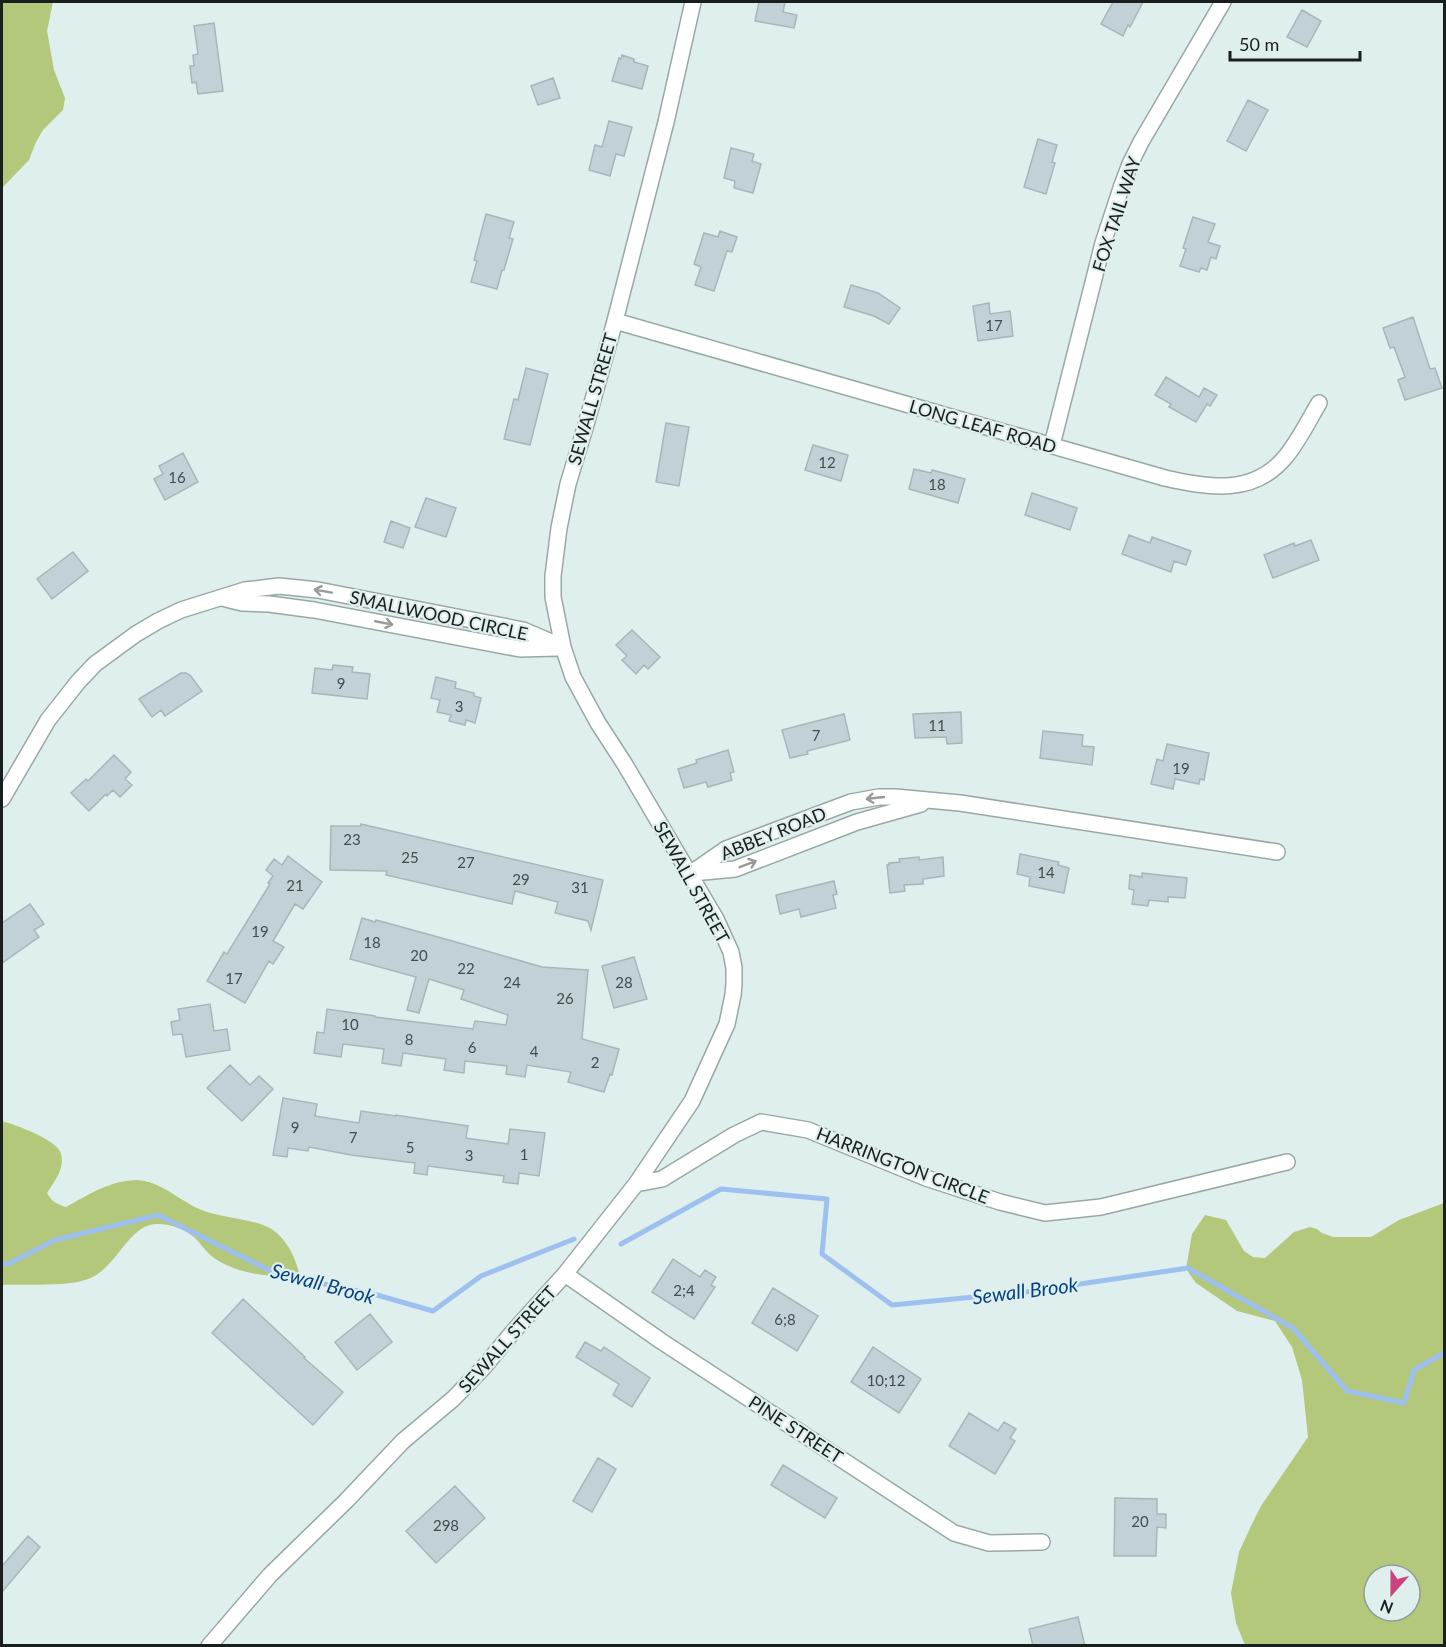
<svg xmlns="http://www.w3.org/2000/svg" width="1446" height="1647" font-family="Lato,sans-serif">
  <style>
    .green { fill: #b3c87a; fill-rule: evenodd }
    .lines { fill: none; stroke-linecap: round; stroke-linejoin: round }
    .stream { stroke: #9dc0ef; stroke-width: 5 }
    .building { fill: #c2d1d6; stroke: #a8b6bc; stroke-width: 1.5 }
    .street-casing { stroke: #99a8a6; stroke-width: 18 }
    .street { stroke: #fff; stroke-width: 15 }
    .oneway { stroke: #989a9a }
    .labels { text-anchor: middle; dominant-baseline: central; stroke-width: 4.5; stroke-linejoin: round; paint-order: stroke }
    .number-label { font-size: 15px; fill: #434c4d }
    .street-label { font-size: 18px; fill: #191f1f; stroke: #dfefed }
    .water-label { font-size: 20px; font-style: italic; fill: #044184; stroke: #dfefed }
  </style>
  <rect width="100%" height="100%" fill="#dfefed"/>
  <path class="green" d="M2 2H53L47 31 54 70 65 98 63 110 43 130 36 142 29 160 2 188Z
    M2 1121C16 1125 58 1140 61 1154 65 1169 54 1182 47 1193 51 1201 58 1205 66 1207 88 1195 111 1180 137 1180 160 1181 179 1200 199 1209 219 1218 259 1219 273 1230 288 1241 294 1256 299 1272L297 1275 292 1277C265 1276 238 1274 214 1258 208 1254 203 1247 198 1241 188 1230 172 1224 157 1224 128 1224 117 1269 88 1279 67 1287 25 1284 2 1285Z
    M1444 1203V1645H1245L1236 1623 1231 1593 1239 1552 1251 1526 1261 1506 1308 1437 1302 1380 1292 1347 1275 1321 1237 1311 1196 1283 1186 1269 1192 1234 1205 1215 1226 1220 1244 1251 1253 1257 1265 1258 1294 1232 1310 1227 1317 1229 1322 1233 1333 1237H1371L1399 1220ZM1374 1575H1410V1611H1374Z"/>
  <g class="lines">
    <path class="stream" d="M621 1244 721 1189 827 1199 822 1254 892 1305 1026 1292 1188 1268 1293 1328 1347 1391 1404 1403 1414 1370 1444 1353
      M2 1264H8L55 1240 158 1215 277 1274 377 1295 433 1311 481 1276 574 1239"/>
  </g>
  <path class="building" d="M759 2H785L783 12 797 15 794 28 755 21Z
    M1113 2H1143L1130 27 1128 25 1123 36 1101 24Z
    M1302 10 1321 21 1307 47 1287 37Z
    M214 23 223 91 198 94 196 82 192 83 190 66H194L193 55 198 54 194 26Z
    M622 55 634 59V62L648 66 642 89 612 81 619 58 621 59Z
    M553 78 560 98 538 105 531 86Z
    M1248 100 1268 110 1246 151 1227 141Z
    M609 121 632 127 624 156 616 154 610 176 589 170 595 145 602 147Z
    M1038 139 1057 145 1052 162 1055 163 1046 194 1024 187Z
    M731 148 754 154 752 161 761 164 753 193 734 188 735 181 724 178Z
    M486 214 514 222 509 238 513 239 504 270H502L497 289 471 282 477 261 474 260Z
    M1193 217 1215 224 1208 242 1220 246 1216 259 1211 257 1207 270 1201 268 1199 272 1180 266 1186 249 1183 248Z
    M720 231 737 237 732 252 727 251 714 291 695 285 701 267 694 264 704 233 718 237Z
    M851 285 878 293 900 308 889 324 874 316 844 307Z
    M989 303 990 314 1010 311 1013 336 978 341 973 306Z
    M1413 317 1430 369 1435 368 1442 388 1405 400 1398 380 1405 377 1394 347 1390 348 1383 328Z
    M526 368 548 374 530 445 504 439 514 399 518 400Z
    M1166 377 1199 397 1204 388 1217 395 1210 406 1207 404 1196 422 1169 407 1171 404 1155 395Z
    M666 423 689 427 679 486 656 482Z
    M813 445 848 455 841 481 805 470Z
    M183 453 198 482 165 500 154 479 163 474 159 466Z
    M914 469 931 473 932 470 965 479 958 503 909 489Z
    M1032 493 1077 508 1070 530 1025 515Z
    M426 498 456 508 446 537 415 527Z
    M391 521 410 528 403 548 384 542Z
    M1129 535 1150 543 1152 537 1191 551 1186 565 1174 561 1171 572 1122 554Z
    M1311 540 1319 560 1273 578 1264 555 1294 543 1295 546Z
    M73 552 88 571 52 599 37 579Z
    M632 630 660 657 648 669 644 665 636 674 622 660 627 656 616 645Z
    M333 665 353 667 352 672 370 674 367 699 312 693 315 668 332 670Z
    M181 673H186L190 675 202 691 165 716 161 710 152 717 139 699Z
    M436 677 456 682 455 688 474 693V696L481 698 475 723 466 720 465 725 449 721 451 715 437 712 440 700 431 698Z
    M961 712 962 743 947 744 946 737 915 738 913 714Z
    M844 714 850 740 807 751 808 754 790 758 782 730Z
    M1043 731 1083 735 1082 746 1094 747 1092 765 1040 758Z
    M1167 744 1209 753 1204 780 1200 779 1199 784 1175 779 1173 789 1151 784 1157 759 1163 761Z
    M728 750 734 772 730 773 732 780 708 787 706 782 684 788 678 769 697 763 696 760Z
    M114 755 131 772 125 779 132 785 120 797 113 790 107 796 106 794 89 811 71 793 86 779 88 781Z
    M361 824 603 880 591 930 588 921 555 913 558 902 515 891 512 904 386 875 387 871 330 870 331 826H361Z
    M1020 854 1059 862 1058 865 1069 868 1064 893 1029 886 1030 877 1017 874Z
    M288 856 322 882 303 909 295 904 273 941 284 947 273 964 269 961 245 1003 207 981 224 952 227 954 270 884 268 883 273 876 266 870 274 859 282 865Z
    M919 857V860L943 857 944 876 923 879V884L904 885 905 891 890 893 887 865H889V863L900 862 899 859Z
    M1142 873 1187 878 1185 898 1168 897V902L1149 900 1148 906 1132 904 1134 890 1129 889 1130 875 1142 877Z
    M834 881 837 894 833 895 836 908 801 917 799 909 780 914 776 895Z
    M30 904 44 924 34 930 39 937 2 963V923Z
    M362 918 375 922 376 920 456 942 542 967 588 970 582 1039 619 1049 612 1075 610 1074 604 1092 568 1082 571 1072 527 1065 525 1077 506 1074 507 1066 465 1061 464 1073 444 1070 446 1059 403 1053 401 1066 382 1063 384 1049 343 1044 341 1057 314 1053 317 1032 324 1033 327 1009 375 1016V1017L473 1029 475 1021 506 1025 508 1015 461 999 464 990 429 979 419 1013 407 1010 416 977 350 959Z
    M634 957 647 999 614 1008 602 966Z
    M210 1004 214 1031 227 1029 230 1050 186 1057 182 1034 173 1035 171 1022 180 1020 178 1009Z
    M230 1065 250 1085 259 1076 273 1089 242 1121 207 1088Z
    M283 1098 317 1104 315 1116 359 1123 361 1111 396 1116V1115L468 1126 466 1138 508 1144 510 1129 545 1133 539 1176 519 1173 518 1184 503 1182 504 1176 428 1166 427 1175 414 1173 415 1163 351 1155 309 1147 308 1151 288 1148 287 1157 273 1155Z
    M673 1259 700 1277 705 1270 716 1277 711 1285 715 1287 694 1319 652 1292Z
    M773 1288 818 1316 797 1351 752 1323Z
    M243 1299 305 1357 304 1358 343 1392 313 1425 212 1333Z
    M370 1314 392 1342 357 1370 335 1342Z
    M585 1342 601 1351 604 1347 650 1378 632 1407 613 1395 619 1384 576 1357Z
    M873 1347 921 1379 899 1413 851 1382Z
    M969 1413 998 1431 1004 1422 1016 1429 1010 1438 1015 1441 995 1474 949 1446Z
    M598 1458 616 1469 592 1512 573 1501Z
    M783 1465 837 1498 825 1518 771 1485Z
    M455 1486 485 1518 436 1563 406 1531Z
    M1115 1498 1157 1499V1514H1166V1528L1157 1527 1156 1556H1114Z
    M28 1536 40 1547 2 1592V1566Z
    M1078 1617 1085 1646H1033L1029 1629Z"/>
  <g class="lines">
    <g class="street-casing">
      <path id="street" d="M615 321 1165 478C1208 488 1255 496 1287 455 1299 440 1309 420 1319 403
        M1052 445 1103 243 1121 188 1130 164 1141 142 1223 2
        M222 598 242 603 269 604 314 610 520 649 557 648
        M2 799 48 720 78 682 95 664 136 634 158 621 181 610 245 590 279 586 318 590 523 630 563 647
        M693 873 735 869 857 822 921 804
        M690 874 726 849 851 802 879 797H895L960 803 1277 852
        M636 1184 662 1179 734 1135 761 1122 808 1130 926 1178 1000 1202 1045 1213 1101 1207 1287 1162
        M565 1274 661 1341 954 1533 989 1543 1042 1542
        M209 1646 270 1575 346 1501 403 1441 453 1399 483 1368 512 1333 565 1274 636 1184 692 1101 727 1024 733 995 734 984V968L731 952 716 919 624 763 598 723 573 677 563 647 553 597V576L559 528 568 484 585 428 615 321 666 122 693 2"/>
    </g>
    <use href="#street" class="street"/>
  </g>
  <defs><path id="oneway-shaft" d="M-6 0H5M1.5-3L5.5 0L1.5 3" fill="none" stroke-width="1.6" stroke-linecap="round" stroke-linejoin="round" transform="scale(1.5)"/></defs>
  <g class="oneway">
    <use href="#oneway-shaft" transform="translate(323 591) rotate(-170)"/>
    <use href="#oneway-shaft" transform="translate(384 623) rotate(11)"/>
    <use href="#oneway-shaft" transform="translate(875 798) rotate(174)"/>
    <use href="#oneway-shaft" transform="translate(748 864) rotate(-21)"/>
  </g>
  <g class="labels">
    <g class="number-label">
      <text x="994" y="325">17</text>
      <text x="827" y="462">12</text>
      <text x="177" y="477">16</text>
      <text x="937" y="484">18</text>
      <text x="341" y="683">9</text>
      <text x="459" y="706">3</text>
      <text x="937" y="725">11</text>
      <text x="816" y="735">7</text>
      <text x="1181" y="768">19</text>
      <text x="352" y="839">23</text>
      <text x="410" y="857">25</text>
      <text x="466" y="862">27</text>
      <text x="1046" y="872">14</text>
      <text x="521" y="879">29</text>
      <text x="295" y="885">21</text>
      <text x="580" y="887">31</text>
      <text x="260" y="931">19</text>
      <text x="372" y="942">18</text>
      <text x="419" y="955">20</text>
      <text x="466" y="968">22</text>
      <text x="234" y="978">17</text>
      <text x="512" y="982">24</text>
      <text x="624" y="982">28</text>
      <text x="565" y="998">26</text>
      <text x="350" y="1024">10</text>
      <text x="409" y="1039">8</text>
      <text x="472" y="1047">6</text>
      <text x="534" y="1051">4</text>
      <text x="595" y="1062">2</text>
      <text x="295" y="1127">9</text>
      <text x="353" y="1137">7</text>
      <text x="410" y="1147">5</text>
      <text x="524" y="1154">1</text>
      <text x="469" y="1155">3</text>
      <text x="684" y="1290">2;4</text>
      <text x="785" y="1319">6;8</text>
      <text x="886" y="1380">10;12</text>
      <text x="1140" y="1521">20</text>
      <text x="446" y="1525">298</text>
    </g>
    <g class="street-label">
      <text transform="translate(1116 214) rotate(-72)">FOX TAIL WAY</text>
      <text transform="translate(592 399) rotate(-74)">SEWALL STREET</text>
      <text transform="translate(983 426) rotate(16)">LONG LEAF ROAD</text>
      <text transform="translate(439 615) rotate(12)">SMALLWOOD CIRCLE</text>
      <text transform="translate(773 833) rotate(-22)">ABBEY ROAD</text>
      <text transform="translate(692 882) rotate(61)">SEWALL STREET</text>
      <text transform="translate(903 1165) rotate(21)">HARRINGTON CIRCLE</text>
      <text transform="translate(507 1339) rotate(-48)">SEWALL STREET</text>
      <text transform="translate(796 1429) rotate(33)">PINE STREET</text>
    </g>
    <g class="water-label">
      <text transform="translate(323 1283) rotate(15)">Sewall Brook</text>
      <text transform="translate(1025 1290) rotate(-7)">Sewall Brook</text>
    </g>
  </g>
  <rect width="1446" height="1647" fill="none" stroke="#191f1f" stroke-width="6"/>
  <g transform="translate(1392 1593) rotate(201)"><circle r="28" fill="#dfefed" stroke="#909c9b" stroke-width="1.5"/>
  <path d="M0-4.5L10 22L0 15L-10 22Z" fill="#cb427e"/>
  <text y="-9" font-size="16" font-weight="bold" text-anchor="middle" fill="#191f1f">N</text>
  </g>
  <path d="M1230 51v9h130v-9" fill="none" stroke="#191f1f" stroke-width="3"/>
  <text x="1239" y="51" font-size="18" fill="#191f1f" stroke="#dfefed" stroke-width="4.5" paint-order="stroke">50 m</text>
</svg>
